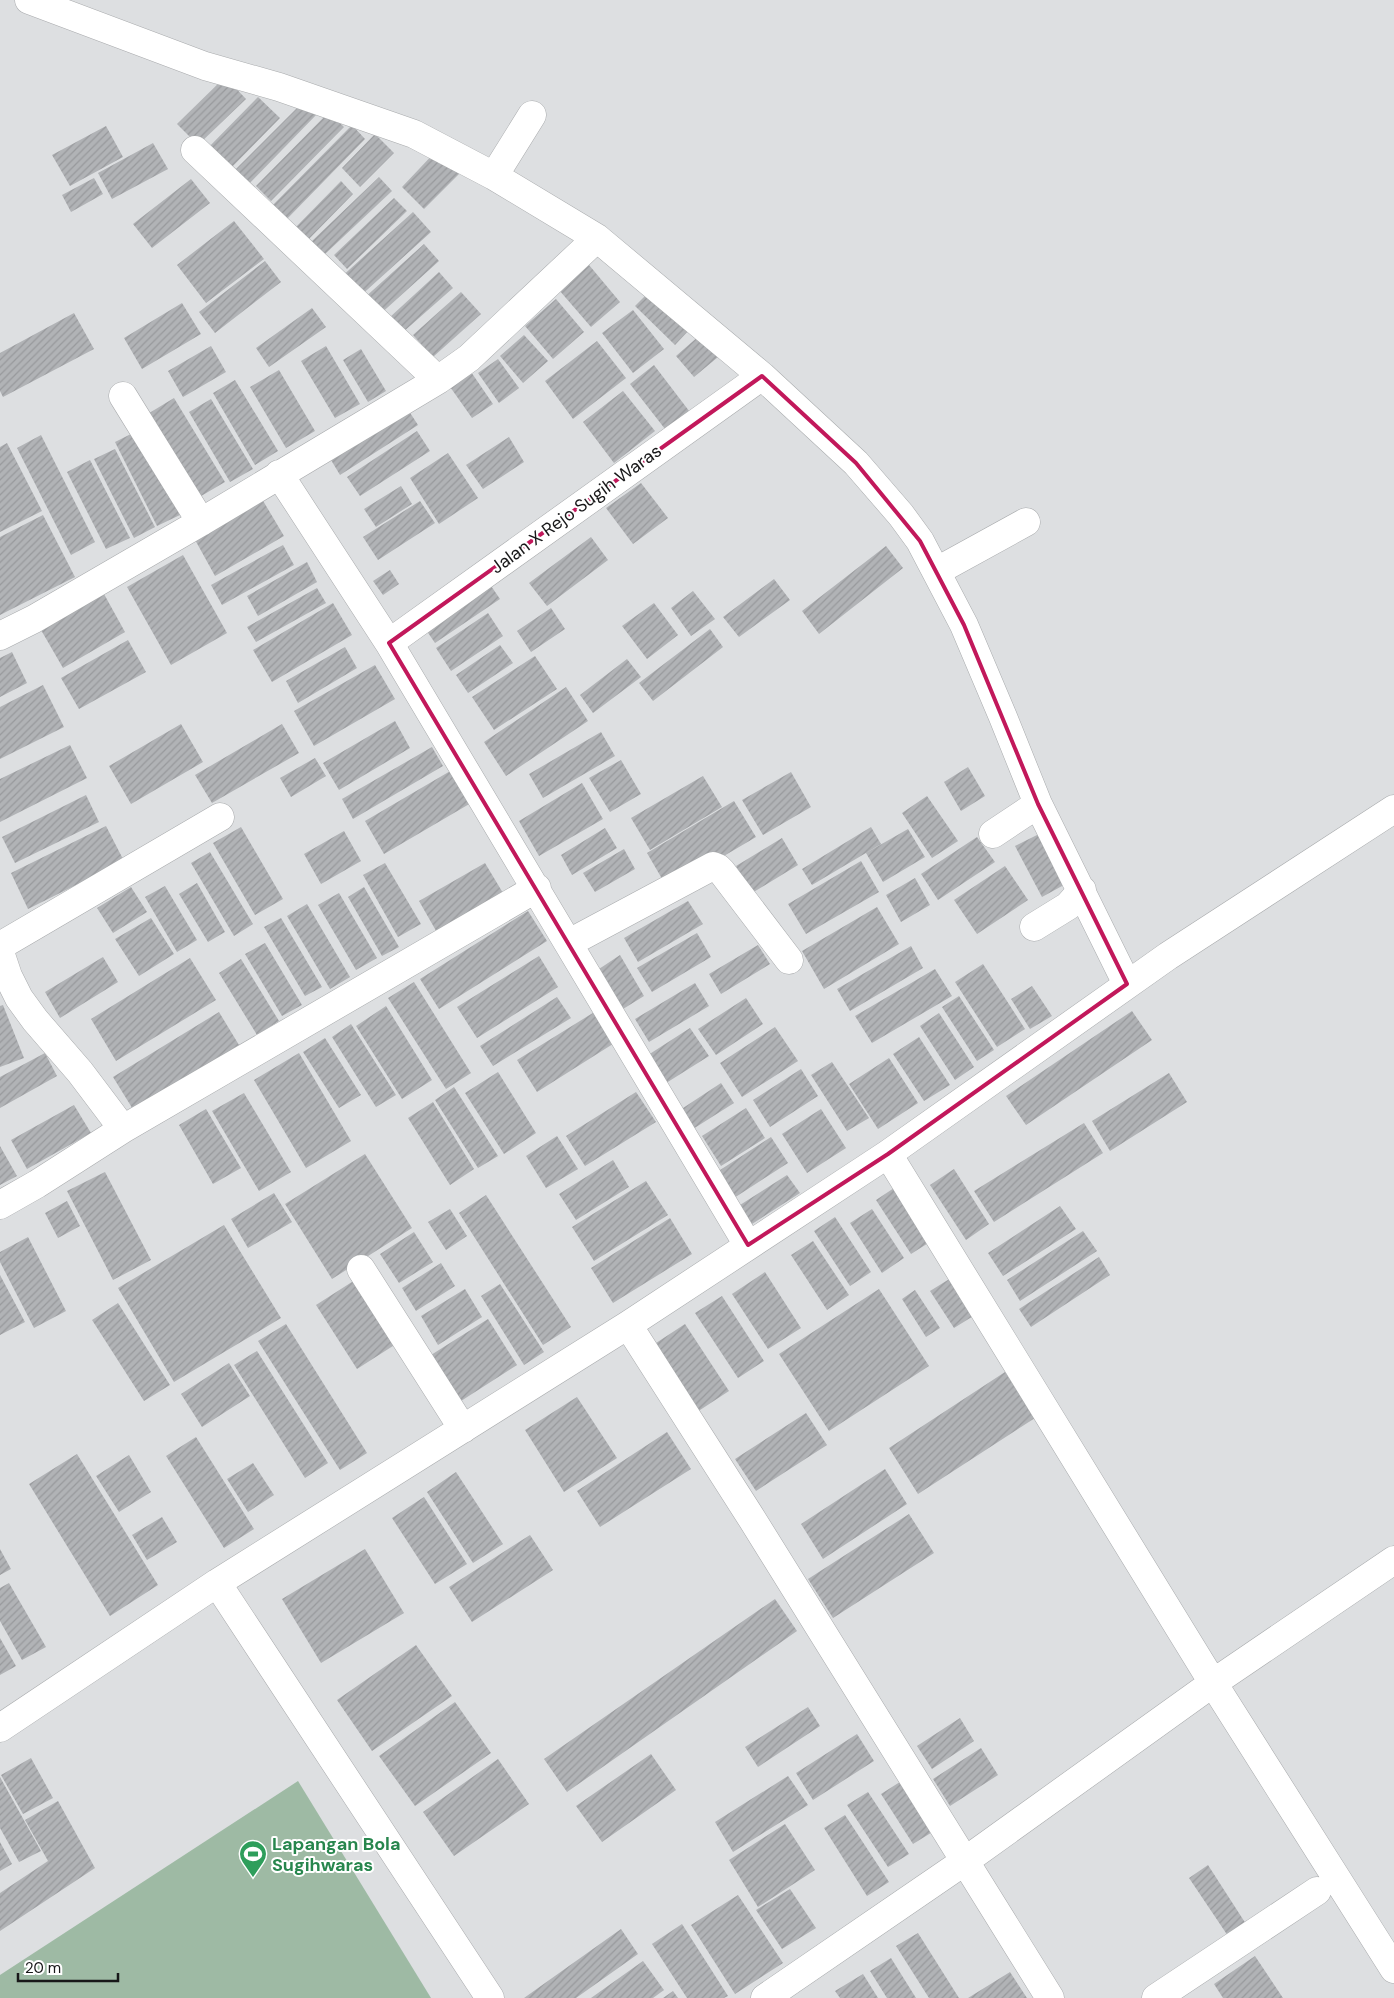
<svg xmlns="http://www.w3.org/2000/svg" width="1394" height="1998" font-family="'DM Sans',sans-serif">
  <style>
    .park { fill: #9ebaa4 }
    .building { fill: url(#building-hatch) }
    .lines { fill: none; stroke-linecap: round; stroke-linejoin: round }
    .minor-casing { stroke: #a9abad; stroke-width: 29 }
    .minor { stroke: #fff; stroke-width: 28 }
    .marked { fill: none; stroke: #c2185b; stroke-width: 4; stroke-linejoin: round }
    .labels { text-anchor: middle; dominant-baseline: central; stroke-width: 4; stroke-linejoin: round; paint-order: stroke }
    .street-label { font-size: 18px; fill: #181819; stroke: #fff }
    .leisure-label { font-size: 18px; font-weight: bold; fill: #27864d; stroke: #fff; text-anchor: start }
  </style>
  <defs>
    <pattern id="building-hatch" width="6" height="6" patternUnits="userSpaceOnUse" patternTransform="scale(1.25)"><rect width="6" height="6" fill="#b1b3b6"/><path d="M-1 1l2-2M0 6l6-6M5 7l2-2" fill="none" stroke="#98999c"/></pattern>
  </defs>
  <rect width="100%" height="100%" fill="#dddfe1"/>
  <path class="park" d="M298 1781 431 1998H0V1975Z"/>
  <path class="building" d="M225 77 246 99 198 145 177 124Z
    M258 97 280 118 227 172 205 151Z
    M305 100 318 113 244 189 230 175Z
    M329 112 344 127 271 201 256 186Z
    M352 125 365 139 285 221 271 207Z
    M106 126 123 157 70 186 52 155Z
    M375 134 394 153 360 187 342 168Z
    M153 143 168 169 112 199 98 173Z
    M437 150 460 173 424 209 402 187Z
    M379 177 392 191 324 255 311 242Z
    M94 178 103 194 71 212 62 195Z
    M191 179 210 203 152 248 133 224Z
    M341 181 353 194 306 242 294 229Z
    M394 198 407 211 347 269 334 255Z
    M413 212 431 232 357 299 339 279Z
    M234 221 264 259 206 303 177 265Z
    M424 244 439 261 377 317 362 300Z
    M265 261 281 282 215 333 199 312Z
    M589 265 620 302 591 327 559 290Z
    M439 272 453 288 402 333 389 318Z
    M652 289 691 328 675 345 635 306Z
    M461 292 481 314 433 357 413 335Z
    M556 299 584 332 553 359 525 326Z
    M182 303 201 334 142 369 124 338Z
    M312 308 326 327 269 367 256 348Z
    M633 310 664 349 633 373 602 333Z
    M74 313 94 349 3 397 0 391V353Z
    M524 335 548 361 523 383 500 356Z
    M700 335 718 357 694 377 676 356Z
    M597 341 626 378 573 419 545 381Z
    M211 346 226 372 183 397 168 371Z
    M326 346 360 404 335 418 301 361Z
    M361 349 386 391 368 402 343 360Z
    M498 359 519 388 499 403 478 373Z
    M654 365 696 420 672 438 630 384Z
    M469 369 493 404 472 418 448 384Z
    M279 370 315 431 286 448 250 387Z
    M235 380 278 451 255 465 213 393Z
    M623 391 655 431 614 463 583 422Z
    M174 398 225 482 196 499 146 415Z
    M211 399 253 469 230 482 189 412Z
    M405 405 418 425 340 475 328 455Z
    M137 431 180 515 157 526 115 442Z
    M417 431 430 451 360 496 347 477Z
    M41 435 95 542 71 555 17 448Z
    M509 437 524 462 483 489 466 465Z
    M7 443 42 511 0 532V447Z
    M115 449 155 527 134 538 94 459Z
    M448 453 478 498 439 524 410 478Z
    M90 460 130 538 106 549 67 472Z
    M641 483 668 518 633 544 606 508Z
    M401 486 412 504 376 527 364 509Z
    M262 499 284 536 215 576 194 538Z
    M420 501 435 523 378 560 363 537Z
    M43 515 75 577 0 615V537Z
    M591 537 608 560 547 606 529 583Z
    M283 545 294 565 222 605 211 585Z
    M886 546 903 568 819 634 802 611Z
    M183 555 227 633 171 665 127 587Z
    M307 562 317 582 258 616 247 596Z
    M390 570 399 584 383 595 373 581Z
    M774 579 790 600 739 637 723 617Z
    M487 580 500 599 435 643 422 624Z
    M317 588 326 603 256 642 247 627Z
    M693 591 715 619 691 636 671 608Z
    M104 594 125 632 63 668 41 630Z
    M333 603 352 635 272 682 253 650Z
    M654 603 678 635 647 659 622 626Z
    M551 608 565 629 531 652 517 631Z
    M488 613 503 636 451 671 436 648Z
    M710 629 723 647 653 701 639 683Z
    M128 640 146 672 79 709 61 678Z
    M500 645 513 663 468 693 456 675Z
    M345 647 357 668 298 703 286 681Z
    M12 652 27 683 0 697V658Z
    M535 656 557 689 494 730 472 697Z
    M627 659 641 677 593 713 580 695Z
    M375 665 395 699 314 746 294 711Z
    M43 685 64 727 0 759V707Z
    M566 687 588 721 506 776 484 742Z
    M395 721 410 748 339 790 323 763Z
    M181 724 203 762 131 804 109 766Z
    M282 724 299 753 212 803 195 775Z
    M601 732 615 756 543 798 529 774Z
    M70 745 87 778 0 822V779Z
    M432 747 443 766 353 819 342 799Z
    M315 758 326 776 291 797 280 778Z
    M621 760 641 794 610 812 589 778Z
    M968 767 985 796 961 811 944 782Z
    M452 770 471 803 384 854 365 821Z
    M791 772 811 807 763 835 742 800Z
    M703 776 722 807 650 850 631 818Z
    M582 783 603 819 539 856 519 821Z
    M86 795 99 822 15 863 2 837Z
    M927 796 958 841 932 858 902 813Z
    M734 801 756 837 668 889 647 853Z
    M106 826 124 861 28 909 11 873Z
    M241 827 283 899 255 915 213 843Z
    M871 827 881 844 812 885 802 869Z
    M605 828 617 848 572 875 561 855Z
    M908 829 925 857 883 882 866 853Z
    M1047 830 1073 880 1042 897 1015 846Z
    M344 831 361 861 321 884 304 854Z
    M977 837 995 862 938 900 921 874Z
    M782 838 798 865 752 893 736 866Z
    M624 849 635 869 595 892 583 873Z
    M210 852 253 924 234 936 191 863Z
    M861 861 879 892 806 934 788 904Z
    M385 863 421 924 398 937 363 875Z
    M485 863 506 898 439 936 419 901Z
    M1005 866 1028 900 977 934 954 900Z
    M915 878 930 905 901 922 886 895Z
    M197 883 225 932 208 942 179 894Z
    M165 886 197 940 177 952 145 897Z
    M131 887 147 912 113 933 97 908Z
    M364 887 399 947 382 956 348 897Z
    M339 893 377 958 356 970 318 905Z
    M688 901 703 924 638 962 624 938Z
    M307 904 350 977 330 989 287 916Z
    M877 907 899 944 824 989 802 951Z
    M528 911 547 941 439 1009 420 979Z
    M151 918 174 954 139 976 115 939Z
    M281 918 322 987 305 996 264 927Z
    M697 933 711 957 652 992 637 968Z
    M265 943 302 1005 282 1016 245 954Z
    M758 945 770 964 721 994 709 974Z
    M911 946 923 968 850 1011 837 989Z
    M620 955 644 996 623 1009 599 969Z
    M539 956 558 987 477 1038 457 1007Z
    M103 957 118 982 60 1018 45 992Z
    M190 958 216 1000 116 1061 91 1019Z
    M241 959 279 1021 257 1035 219 973Z
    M983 964 1025 1029 997 1047 955 982Z
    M935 969 952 996 872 1043 855 1016Z
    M414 982 471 1073 446 1089 388 998Z
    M695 983 709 1006 649 1042 635 1019Z
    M1032 986 1052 1016 1030 1029 1011 999Z
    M959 996 994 1050 977 1061 942 1007Z
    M557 997 571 1018 493 1066 480 1046Z
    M746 998 763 1024 716 1055 698 1029Z
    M3 1005 24 1058 0 1067V1006Z
    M386 1006 432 1080 402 1099 356 1026Z
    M596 1011 616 1042 537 1092 517 1060Z
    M1132 1011 1152 1040 1026 1125 1006 1096Z
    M219 1012 239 1045 134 1111 113 1077Z
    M939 1013 974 1067 955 1080 920 1026Z
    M351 1024 396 1095 376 1107 332 1037Z
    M775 1027 798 1061 742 1097 720 1063Z
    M690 1028 709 1056 663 1085 645 1057Z
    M919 1037 950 1085 924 1101 893 1054Z
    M325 1038 361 1095 339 1108 303 1052Z
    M45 1053 57 1076 0 1108V1077Z
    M299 1053 351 1141 306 1168 254 1080Z
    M889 1058 918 1103 878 1129 849 1084Z
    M832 1062 869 1118 847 1131 811 1075Z
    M801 1069 818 1096 770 1127 753 1100Z
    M498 1072 536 1133 504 1154 465 1093Z
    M1169 1073 1187 1102 1110 1151 1092 1121Z
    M721 1083 734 1103 693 1129 680 1110Z
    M454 1087 498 1156 478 1168 435 1100Z
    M636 1092 656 1122 585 1166 566 1136Z
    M244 1093 291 1172 259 1191 212 1111Z
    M433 1102 474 1169 450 1185 408 1118Z
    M74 1105 91 1133 27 1169 11 1140Z
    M746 1108 765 1138 721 1166 702 1136Z
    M206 1109 241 1168 213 1184 179 1125Z
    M821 1109 846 1148 807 1173 782 1134Z
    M1084 1123 1103 1153 994 1222 974 1191Z
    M557 1136 578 1169 546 1188 526 1156Z
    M771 1137 788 1163 734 1198 717 1172Z
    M0 1146 17 1176 0 1185Z
    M365 1154 412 1228 332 1279 285 1204Z
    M613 1160 629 1187 576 1220 559 1194Z
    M954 1169 989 1224 966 1240 930 1185Z
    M105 1172 151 1260 113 1280 67 1191Z
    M787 1175 800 1193 752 1224 740 1205Z
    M646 1181 668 1215 594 1261 572 1227Z
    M897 1186 933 1240 911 1254 876 1200Z
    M274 1193 292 1222 248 1248 231 1219Z
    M486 1195 571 1327 543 1345 459 1213Z
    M67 1201 80 1226 58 1238 45 1213Z
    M1060 1206 1076 1229 1003 1276 988 1253Z
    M450 1209 467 1236 446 1250 428 1222Z
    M872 1209 904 1258 882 1273 850 1223Z
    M835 1217 871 1272 850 1286 814 1231Z
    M670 1218 692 1254 613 1303 591 1268Z
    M224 1225 281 1318 174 1382 118 1288Z
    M1083 1231 1097 1251 1020 1301 1007 1280Z
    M414 1232 433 1262 399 1283 380 1254Z
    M28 1237 66 1311 34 1328 0 1262V1252Z
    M813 1241 849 1295 827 1310 791 1255Z
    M1099 1257 1110 1275 1031 1327 1019 1309Z
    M441 1263 455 1286 416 1311 402 1288Z
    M765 1272 801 1328 768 1349 732 1294Z
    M0 1275 25 1322 0 1335Z
    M951 1278 975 1315 954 1328 930 1291Z
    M355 1280 396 1344 357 1369 316 1305Z
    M500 1284 544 1352 524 1365 481 1296Z
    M465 1289 482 1317 438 1345 421 1316Z
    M879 1289 929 1366 829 1431 779 1354Z
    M915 1290 940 1328 926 1337 902 1299Z
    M722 1296 764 1361 738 1378 695 1313Z
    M118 1303 170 1385 144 1401 92 1320Z
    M488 1319 517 1365 461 1401 431 1355Z
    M286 1324 367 1453 340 1470 258 1341Z
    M685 1324 729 1391 697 1412 653 1345Z
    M257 1351 328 1463 305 1478 234 1365Z
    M229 1363 250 1396 202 1427 181 1394Z
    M1005 1372 1035 1418 918 1494 889 1448Z
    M577 1397 617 1458 564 1492 525 1430Z
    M806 1413 827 1445 756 1491 735 1459Z
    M667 1432 691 1469 600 1527 577 1491Z
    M196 1437 254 1529 224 1548 166 1456Z
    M77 1454 158 1585 110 1616 29 1484Z
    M129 1455 151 1492 119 1512 96 1476Z
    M253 1463 274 1495 248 1512 227 1479Z
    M885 1469 907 1504 823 1559 801 1524Z
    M456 1472 503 1544 473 1563 427 1492Z
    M424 1497 467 1564 435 1584 392 1518Z
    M909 1514 934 1553 833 1618 808 1579Z
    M162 1517 177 1542 147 1560 132 1535Z
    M530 1535 553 1570 472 1622 449 1587Z
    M0 1549 11 1569 0 1575Z
    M365 1549 404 1613 321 1663 282 1599Z
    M9 1583 46 1647 22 1660 0 1621V1588Z
    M775 1599 797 1631 567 1792 544 1759Z
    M0 1638 16 1666 0 1675Z
    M416 1645 452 1696 372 1751 337 1700Z
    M455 1702 491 1753 415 1806 379 1756Z
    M808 1707 820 1726 758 1767 745 1747Z
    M960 1718 974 1741 932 1769 917 1746Z
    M857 1734 874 1761 813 1800 796 1773Z
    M981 1748 998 1775 950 1806 933 1779Z
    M651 1754 676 1790 602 1842 576 1806Z
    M31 1758 53 1798 23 1814 1 1775Z
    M498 1759 529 1804 454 1856 423 1812Z
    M788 1776 808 1805 733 1852 715 1822Z
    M0 1777 41 1851 19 1862 0 1828Z
    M903 1780 934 1831 913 1844 881 1794Z
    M868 1792 909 1854 888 1867 847 1805Z
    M58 1801 95 1868 0 1931V1893L48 1861 25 1820Z
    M845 1815 889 1882 867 1896 824 1828Z
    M785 1824 815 1870 758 1907 729 1860Z
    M0 1842 12 1864 0 1871Z
    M1208 1865 1246 1924 1228 1936 1189 1878Z
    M790 1889 816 1928 782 1949 756 1910Z
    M738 1895 783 1963 735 1994 691 1925Z
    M682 1924 728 1996 724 1998H687L652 1944Z
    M621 1929 638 1954 576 1998H524Z
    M918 1933 959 1998H929L896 1946Z
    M1255 1956 1283 1998H1223L1214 1984Z
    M891 1958 916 1998H887L870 1971Z
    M643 1961 664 1990 653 1998H591Z
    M1010 1972 1027 1998H968Z
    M863 1974 878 1998H840L835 1991Z
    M673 1991 678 1998H663Z"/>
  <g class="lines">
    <g class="minor-casing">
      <path id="minor" d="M29 0 205 66 279 87 414 134 494 176 597 238 762 376 856 463 901 515 920 541 964 625 1003 717 1038 804 1127 984
        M195 150 438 380
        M494 176 532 115
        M123 396 201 522
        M279 474 389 643 748 1245
        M937 571 1026 522
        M0 636 34 619 201 522 438 380 469 358 597 238
        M389 643 762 376
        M993 834 1038 804
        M1034 927 1068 906 1082 890
        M569 943 713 866 718 868 722 872 789 960
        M0 946 220 817
        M0 952 8 976 19 998 35 1020 80 1072 123 1129
        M888 1154 1213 1683 1394 1560
        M0 1205 37 1184 123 1129 537 888
        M361 1269 463 1429
        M628 1325 752 1519 1050 1998
        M217 1583 490 1998
        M0 1728 217 1583 628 1325 888 1154 1168 956 1394 809
        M765 1998 965 1861 1213 1683 1394 1969
        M1156 1998 1317 1891"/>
    </g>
    <use href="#minor" class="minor"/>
  </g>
  <path class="marked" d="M762 376 856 463 920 541 964 625 1038 804 1127 984 888 1154 748 1245 389 643Z"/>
  <defs>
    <g id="stadium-pin" transform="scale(1.4375)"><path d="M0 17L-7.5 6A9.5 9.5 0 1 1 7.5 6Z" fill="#2e9e5b" stroke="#fff"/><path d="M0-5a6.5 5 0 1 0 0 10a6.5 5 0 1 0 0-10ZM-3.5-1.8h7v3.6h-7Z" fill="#fff"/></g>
  </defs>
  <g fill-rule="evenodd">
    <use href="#stadium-pin" x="253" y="1854"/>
  </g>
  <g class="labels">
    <g class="street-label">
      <text transform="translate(576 509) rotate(-36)">Jalan X Rejo Sugih Waras</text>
    </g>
    <g class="leisure-label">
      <text x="272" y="1844">Lapangan Bola<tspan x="272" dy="21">Sugihwaras</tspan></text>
    </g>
  </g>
  <path d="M18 1973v8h100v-8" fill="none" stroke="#181819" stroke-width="2.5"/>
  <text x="25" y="1973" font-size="15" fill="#181819" stroke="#ffffff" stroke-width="4" paint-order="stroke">20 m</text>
</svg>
